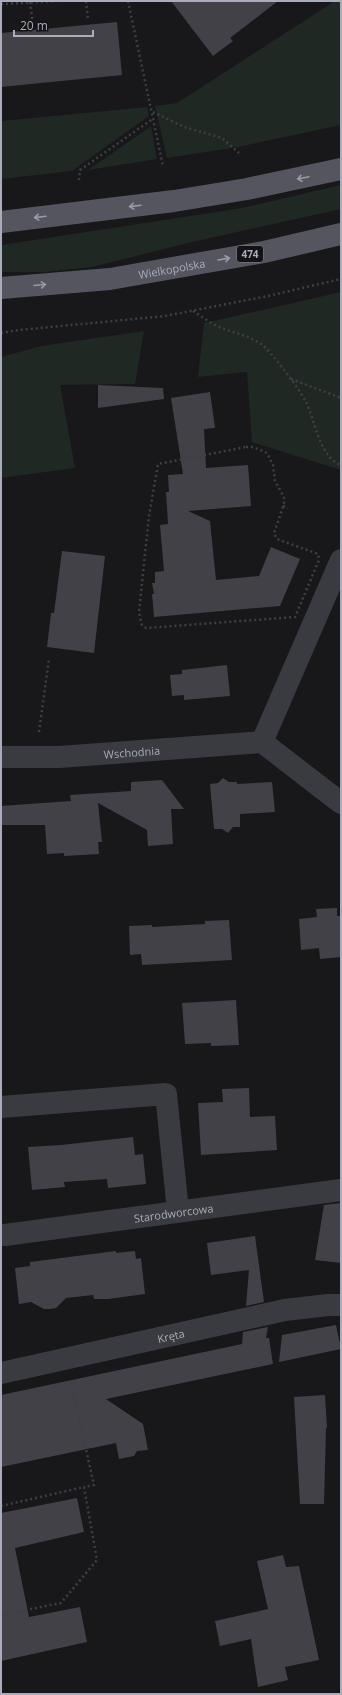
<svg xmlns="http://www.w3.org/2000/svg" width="342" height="1695" font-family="'Open Sans',sans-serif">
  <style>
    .green { fill: #1f2822 }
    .building { fill: #424147 }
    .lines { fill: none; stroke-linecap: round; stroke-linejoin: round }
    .path { stroke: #3e3f46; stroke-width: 2.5; stroke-dasharray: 2 3; stroke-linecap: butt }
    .street { stroke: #3a3a41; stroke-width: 22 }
    .primary { stroke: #54555e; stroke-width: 22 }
    .oneway { stroke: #989ba8 }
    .labels { text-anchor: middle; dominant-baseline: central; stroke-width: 3; stroke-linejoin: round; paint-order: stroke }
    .shield { fill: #131215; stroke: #7c7e88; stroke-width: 1 }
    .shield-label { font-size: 10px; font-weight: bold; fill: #a9acba }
    .street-label { font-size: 11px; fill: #a9acba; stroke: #131215 }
  </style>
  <rect width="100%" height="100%" fill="#18171a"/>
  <path class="green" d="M335 1H341V125L238 147 167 158 155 106 177 103Z
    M147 107 149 116 72 171 1 179V121Z
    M151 126 157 159 88 170Z
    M341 185V209L192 242 92 267 44 272H1V245L242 208Z
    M341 292V470L252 442 247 372 198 377 204 323Z
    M144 331 135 384 60 385 75 468 1 478V357L41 346Z"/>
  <path class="building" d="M171 1H278L230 38 233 41 213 56Z
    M117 22 122 75 1 87V33Z
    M98 385 163 388 164 399 98 408Z
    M210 392 215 428 204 429 206 468 248 465 251 506 188 511 210 521 216 580 259 576 271 547 300 559 280 606 154 617 152 594H154L152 583H155V572L164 571 160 525 168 524 166 492H169L168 475 183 474 171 398Z
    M62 551 105 556 94 653 47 647 51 613H54Z
    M227 665 230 696 184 700V695L172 696 170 675 182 674V670Z
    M223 778 229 782H237V784L272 782 275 812 240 814V827H233L228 833 222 829H214L210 784 218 783Z
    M162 780 184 809H171L173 844 148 846 147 830 98 803 102 842H98L99 854 64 856V853L47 854 45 825H1V806L71 801 70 795 131 791V782Z
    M337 908V916H341V957L320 959 319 948 301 950 299 919 317 917 316 909Z
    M229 920 232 960 142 965 141 954 130 955 129 926 152 925V927L205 924V921Z
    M236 1000 239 1045 211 1046V1043L185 1044 182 1003Z
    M249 1088 250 1117 275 1116 277 1150 201 1155 198 1103 223 1102 222 1089Z
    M133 1137 135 1155 143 1154 146 1184 108 1188 107 1179 64 1182 65 1187 32 1190 28 1147 61 1145Z
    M341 1203V1263L315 1260 324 1205Z
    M255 1236 264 1302 246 1306 249 1270 211 1275 207 1243Z
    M116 1251V1253L135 1251 136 1259 141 1258 145 1294 108 1299H94L93 1295 66 1298 56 1308 50 1309H44L31 1302 19 1304 15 1268 30 1266V1262Z
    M336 1325 341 1349 279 1362 282 1335Z
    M268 1327 266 1338H269L273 1364 106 1399 143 1424 148 1450 137 1451 134 1456 119 1459 116 1443 1 1467V1395L242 1344 243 1332Z
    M325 1395 327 1428H326L324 1504H300L294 1397Z
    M77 1498 84 1532 15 1548 29 1617 80 1607 87 1642 1 1661V1513Z
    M283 1555 286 1567 299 1566 319 1660 285 1667 288 1680 258 1687 251 1639 220 1646 215 1621 268 1609 257 1561Z"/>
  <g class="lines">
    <path class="path" d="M86 1 88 19
      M128 1 163 166
      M30 2 33 24
      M1 4 58 1
      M153 112 184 127 222 138 239 153
      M79 180 80 170 154 118
      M193 311C201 316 210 323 219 327 233 333 248 335 261 344 272 352 300 390 306 402 315 420 319 457 341 465
      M1 333 19 330 165 316 268 296 341 279
      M291 379 341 398
      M246 447H253L267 453 273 465 275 481 284 497V504L274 533 277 539 318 554 319 560 295 617 146 628 142 625 139 612 149 516 158 464Z
      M283 506 288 508
      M39 732 49 659
      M71 1382 94 1485 84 1487
      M1 1506 84 1487 97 1560 61 1603 1 1615"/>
    <g class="street">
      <path d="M262 742 341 560"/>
      <path id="s1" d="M1 757H59L262 742 341 803"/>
      <path d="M1 1107 166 1094 178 1211"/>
      <path id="s2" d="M5 1235 341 1190"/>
      <path id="s3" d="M1 1373 285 1310 328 1305H341"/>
    </g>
    <g class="primary">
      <path d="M1 222 174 201 247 189 341 169"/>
      <path id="s4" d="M1 288 110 279 264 252 341 234"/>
    </g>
  </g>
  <defs><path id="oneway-shaft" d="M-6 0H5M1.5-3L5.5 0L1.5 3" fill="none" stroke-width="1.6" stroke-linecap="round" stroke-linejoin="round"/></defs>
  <g class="oneway">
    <use href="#oneway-shaft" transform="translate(303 178) rotate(168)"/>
    <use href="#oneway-shaft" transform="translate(135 206) rotate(173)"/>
    <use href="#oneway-shaft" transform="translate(40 217) rotate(173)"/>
    <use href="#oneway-shaft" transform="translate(224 259) rotate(-10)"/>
    <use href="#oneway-shaft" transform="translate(40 285) rotate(-5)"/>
  </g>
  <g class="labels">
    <rect class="shield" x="237" y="246" width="26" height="16" rx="3"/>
    <g class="shield-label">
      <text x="250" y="254">474</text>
    </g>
    <g class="street-label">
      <text stroke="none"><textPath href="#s4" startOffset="172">Wielkopolska</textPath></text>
      <text stroke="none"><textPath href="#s1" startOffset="131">Wschodnia</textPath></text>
      <text stroke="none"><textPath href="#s2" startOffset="170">Starodworcowa</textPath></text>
      <text stroke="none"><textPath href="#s3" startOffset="174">Kręta</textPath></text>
    </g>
  </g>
  <rect width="342" height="1695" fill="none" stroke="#a9acba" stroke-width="4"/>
  <path d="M14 30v6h79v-6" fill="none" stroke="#a9acba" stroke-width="2"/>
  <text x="20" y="30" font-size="12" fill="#a9acba" stroke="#131215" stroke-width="3" paint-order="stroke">20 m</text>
</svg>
